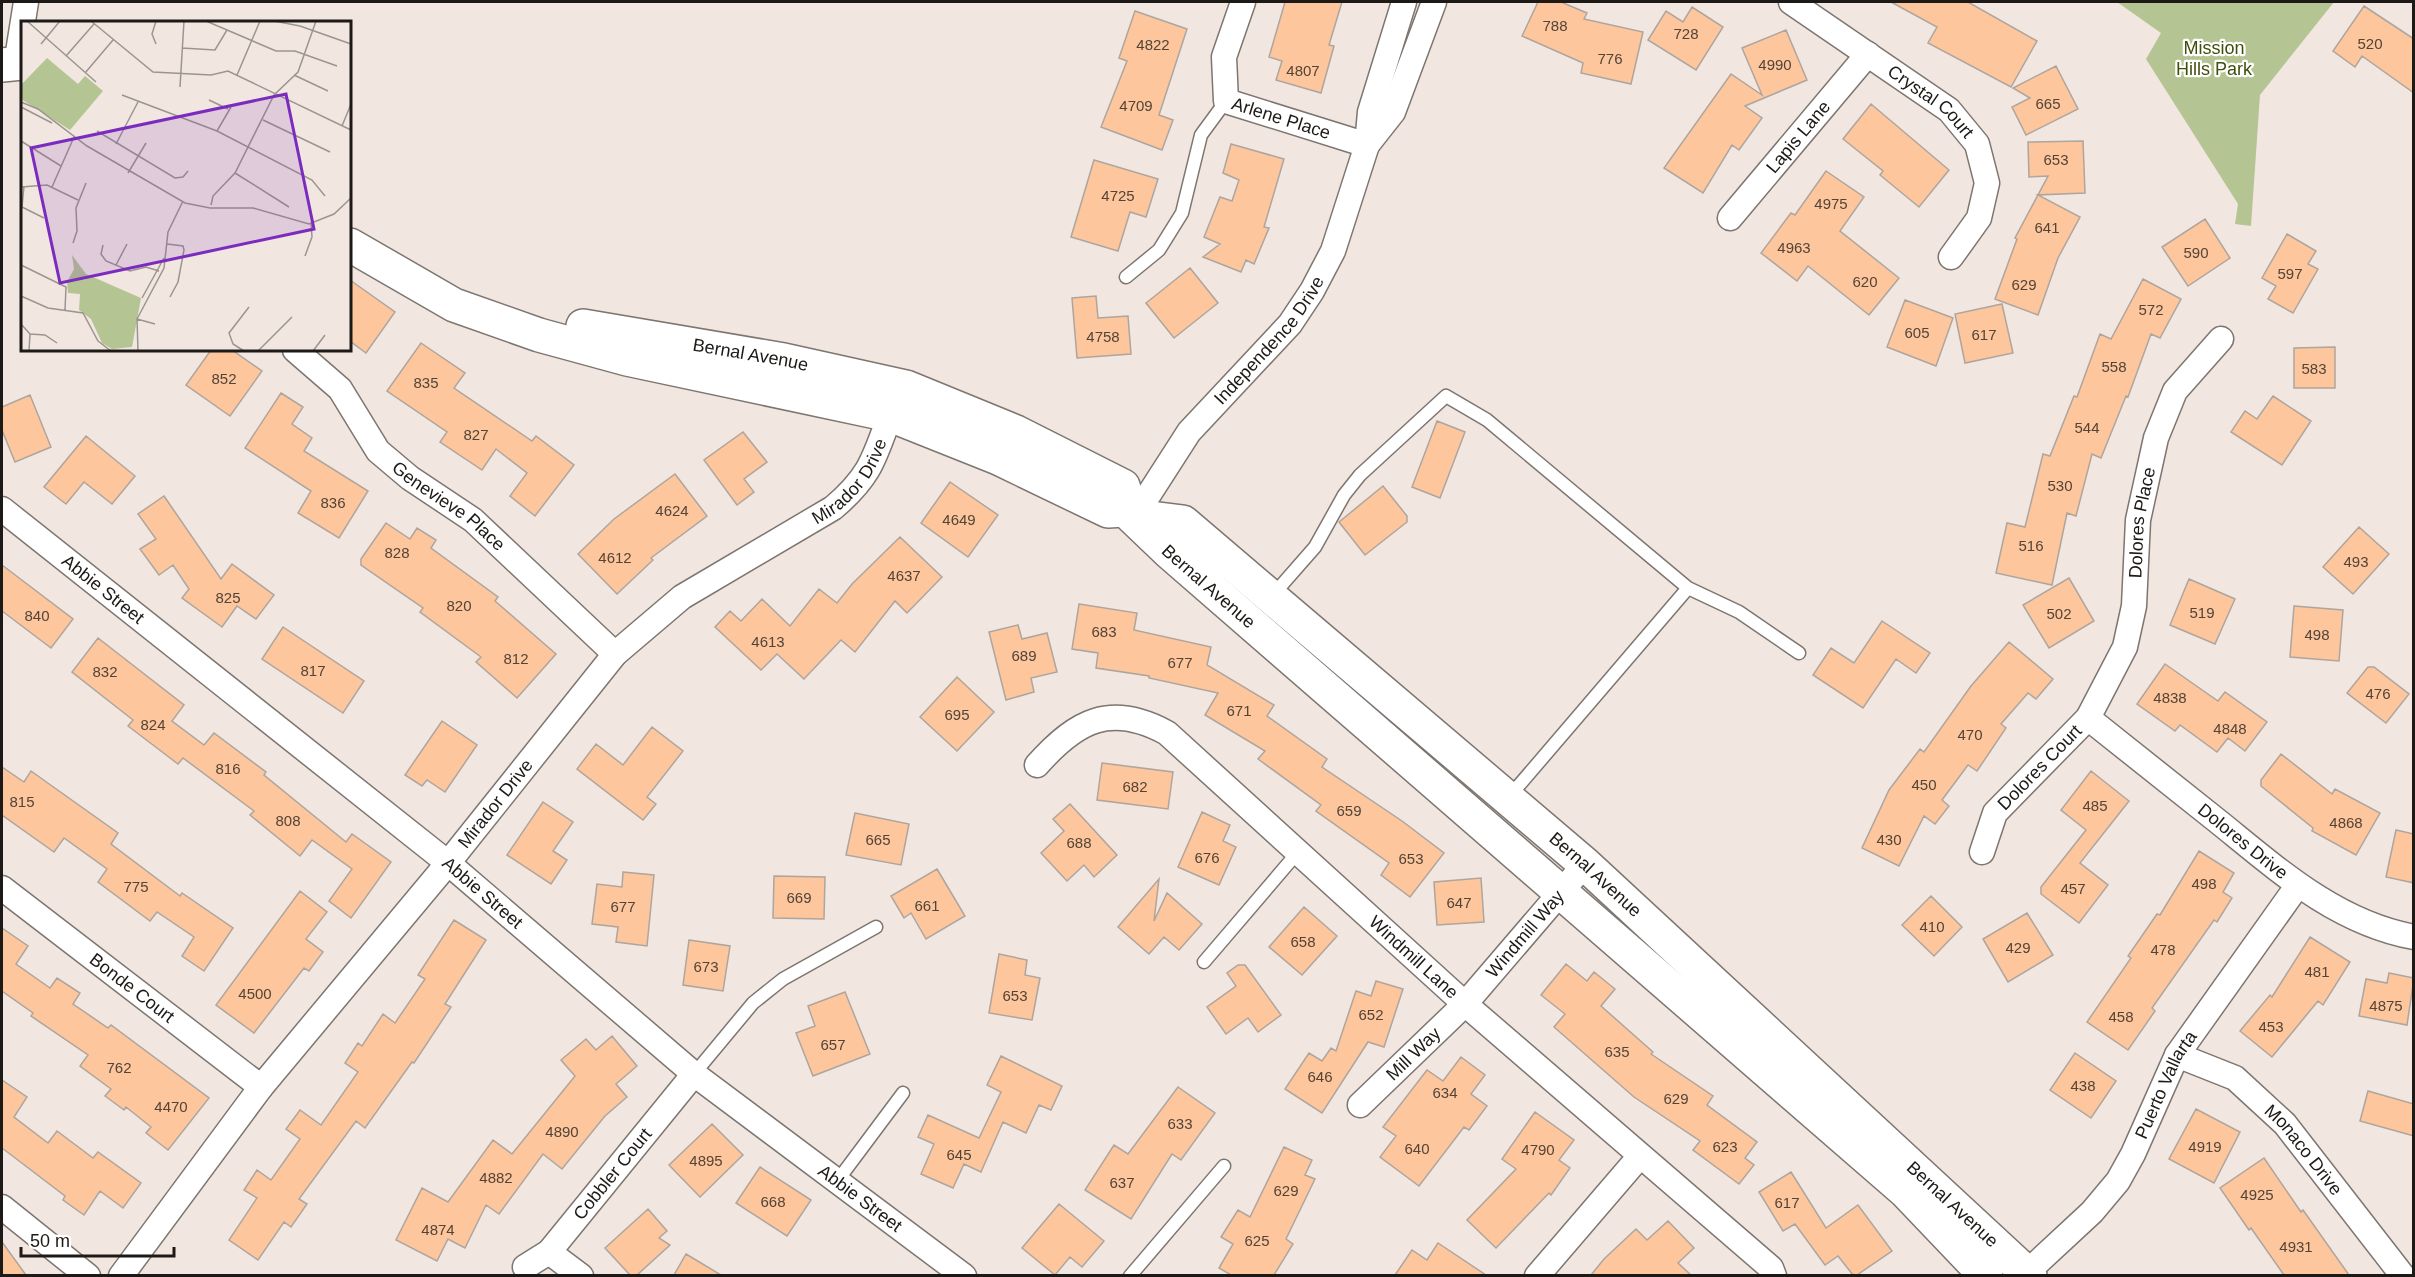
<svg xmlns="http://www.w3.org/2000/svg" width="2415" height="1277" font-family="Helvetica,sans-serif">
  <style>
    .green { fill: #b5c493 }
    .building { fill: #fdc69c; stroke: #aea59e; stroke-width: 1.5 }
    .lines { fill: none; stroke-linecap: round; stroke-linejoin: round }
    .lane-casing { stroke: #7d756f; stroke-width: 15 }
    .street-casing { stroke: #7d756f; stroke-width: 27 }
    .secondary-casing { stroke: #7d756f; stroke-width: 36 }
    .lane { stroke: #fff; stroke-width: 12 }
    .street { stroke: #fff; stroke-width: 24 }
    .secondary { stroke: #fff; stroke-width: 33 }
    .labels { text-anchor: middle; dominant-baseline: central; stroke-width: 4.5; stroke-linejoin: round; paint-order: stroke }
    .number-label { font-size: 15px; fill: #544438 }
    .park-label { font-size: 18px; fill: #3f4e08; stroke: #fff }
    .street-label { font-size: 18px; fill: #1c1916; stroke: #fff }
    .inset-road { fill: none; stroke: #9c958f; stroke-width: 1.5 }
    .view { fill: #7b2cbf; fill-opacity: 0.15; stroke: #7b2cbf; stroke-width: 3 }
    .inset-edge { fill: none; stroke: #1c1916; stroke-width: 3 }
  </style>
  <rect width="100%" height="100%" fill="#f1e7e0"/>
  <path class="green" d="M2117 2H2334L2260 95 2251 226 2235 224 2238 204 2146 59 2161 33Z"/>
  <path class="building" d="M1285 2H1342L1329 45 1334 46 1321 93 1276 80 1282 61 1269 57Z
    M1538 2H1561L1587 13 1584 19 1643 32 1631 84 1581 73 1583 63 1522 36Z
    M1891 2H1968L2037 41 2011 87 1928 43 1937 27Z
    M2364 6 2414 39V93L2362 56 2355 67 2333 51Z
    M1692 7 1723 27 1696 70 1648 40 1666 11 1683 22Z
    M1135 11 1187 29 1159 115 1173 120 1162 150 1101 127 1127 61 1119 58Z
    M1786 30 1807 80 1745 106 1762 118 1739 150 1732 145 1703 193 1664 168 1731 74 1762 95 1742 48Z
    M2056 66 2078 109 2026 135 2012 107 2030 98 2013 88Z
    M1871 104 1949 170 1919 207 1880 175 1883 171 1843 139Z
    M2083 141 2085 193 2038 195 2080 217 2058 258 2038 315 1995 299 2017 239 2015 238 2048 176 2029 177 2028 142Z
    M1231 144 1284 159 1264 227 1269 228 1254 264 1246 260 1241 272 1203 257 1220 244 1204 237 1220 197 1232 201 1239 180 1223 173Z
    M1094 160 1158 179 1146 217 1130 212 1118 251 1071 237Z
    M1826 171 1864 197 1840 231 1899 278 1869 315 1808 266 1797 281 1761 253 1791 213 1795 215Z
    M2205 219 2230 258 2188 286 2162 247Z
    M2287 234 2316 251 2308 264 2318 269 2293 313 2268 299 2276 286 2262 278Z
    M1190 268 1218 303 1174 338 1146 303Z
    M2143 279 2181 299 2160 338 2151 334 2128 397 2126 396 2101 458 2092 454 2076 516 2067 513 2052 585 1996 573 2007 523 2025 527 2043 454 2050 456 2074 396 2077 397 2100 334 2111 339Z
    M350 280 395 312 366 353 350 341Z
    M1096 296 1098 318 1128 316 1131 354 1077 358 1072 298Z
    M1905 300 1953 318 1936 366 1887 347Z
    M2002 304 2013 353 1965 363 1955 314Z
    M421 343 465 373 454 388 532 441 536 436 574 465 535 516 510 496 527 473 496 449 482 470 440 442 447 432 387 391Z
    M2335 347V388H2294V348Z
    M211 350H232L262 371 230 416 186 385Z
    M281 393 303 407 292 424 312 438 304 451 368 491 339 538 298 513 311 491 245 448Z
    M30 395 51 447 15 462 2 430V407Z
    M2273 396 2311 421 2282 465 2231 432 2245 411 2257 419Z
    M1437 421 1465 432 1440 498 1412 487Z
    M743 432 767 462 744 479 754 492 737 505 704 460Z
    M86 436 135 476 112 504 84 482 66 504 44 487Z
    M675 474 707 516 651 558 653 560 617 594 578 554 614 519Z
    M950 482 998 515 968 557 921 523Z
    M1383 486 1407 516V522L1365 555 1339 522Z
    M164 496 221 579 232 564 274 595 256 619 237 606 222 627 182 598 189 589 173 565 159 575 140 549 156 539 138 514Z
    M386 523 410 539 417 528 436 540 431 548 498 597 495 601 556 654 517 698 476 662 481 657 420 612 423 608 361 565V559Z
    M2359 527 2389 554 2353 594 2323 567Z
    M900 537 942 577 907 613 895 601 855 652 841 640 804 679 777 654 761 670 715 627 730 611 741 621 762 599 790 626 819 589 837 603 852 584Z
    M2 565 73 619 51 648 2 611Z
    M2069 578 2094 621 2049 648 2023 605Z
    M2189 579 2235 599 2215 644 2170 625Z
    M1079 604 1137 613 1134 630 1211 647 1207 665 1274 705 1267 716 1327 759 1322 767 1402 821 1444 853 1410 897 1381 875 1389 863 1316 811 1321 805 1258 759 1265 751 1205 715 1218 693 1149 678V676L1096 668 1098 653 1072 649Z
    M2294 606 2343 610 2339 661 2290 657Z
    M1882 621 1930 653 1916 673 1896 659 1863 708 1813 675 1831 648 1854 663Z
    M1018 625 1022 639 1047 633 1057 672 1031 678 1034 692 1006 700 989 632Z
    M283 627 364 681 343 713 262 659Z
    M98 638 184 705 172 721 204 745 214 733 266 772 264 775 346 842 352 834 391 862 351 918 329 901 352 869 312 840 300 856 250 815 254 811 183 758 178 764 128 726 133 720 72 672Z
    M2009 642 2053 679 2036 699 2028 693 2001 724 2006 728 1977 771 1968 765 1942 800 1949 806 1935 824 1924 816 1899 866 1862 848 1889 790 1920 749 1924 752 1971 686Z
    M2165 664 2218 701 2225 692 2267 722 2245 751 2228 738 2217 752 2180 725 2175 731 2137 704Z
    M2368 667H2374L2409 694 2386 723 2347 693Z
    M957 677 994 712 957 751 920 717Z
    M442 721 477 745 445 792 427 780 422 786 405 775Z
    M652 727 683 751 647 797 656 804 643 820 577 769 596 744 623 765Z
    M2281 754 2332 794 2335 789 2380 813 2356 855 2312 831 2313 828 2261 786V780Z
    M1102 763 1173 772 1168 809 1097 800Z
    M2 767 24 782 31 771 52 786 118 833 111 844 180 896 182 893 233 928 204 971 182 956 194 937 157 912 150 921 98 882 107 869 64 838 54 852 2 815Z
    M2091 771 2129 801 2080 863 2108 885 2079 923 2041 894V887L2086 830 2061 810Z
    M543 802 573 822 553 851 567 860 551 884 507 855Z
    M1070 804 1117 855 1094 877 1084 865 1067 881 1041 853 1064 831 1053 819Z
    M1202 812 1230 825 1223 841 1236 847 1219 885 1178 867Z
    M855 813 909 824 901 865 846 855Z
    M2396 830 2414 834V883L2386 877Z
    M2199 851 2234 873 2223 892 2232 898 2217 922 2214 920 2152 1008 2155 1011 2128 1050 2087 1022 2131 958 2128 956 2157 914 2160 915Z
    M937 869 965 916 926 939 911 913 904 918 891 896Z
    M623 872 654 875 647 946 616 942 618 927 592 924 597 884 622 887Z
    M774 876 825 877 824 919 773 918Z
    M1481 878 1484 922 1437 925 1434 882Z
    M1159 879 1154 921 1167 893 1202 924 1179 950 1164 937 1149 954 1118 927Z
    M300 891 327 912 306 939 323 952 309 971 304 968 254 1033 216 1005Z
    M1931 896 1962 927 1934 956 1902 925Z
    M1304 907 1337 936 1302 975 1269 947Z
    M2027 913 2053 955 2008 982 1983 939Z
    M454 920 486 940 445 1004 451 1007 414 1063 412 1062 365 1128 356 1121 299 1199 307 1204 291 1227 284 1222 258 1260 229 1240 257 1198 244 1190 257 1170 271 1180 300 1139 286 1129 300 1110 321 1125 358 1072 345 1063 358 1043 362 1046 383 1014 395 1023 425 979 418 975Z
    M2 928 28 946 16 964 50 988 57 978 80 993 73 1004 108 1028 111 1025 209 1098 168 1150 146 1133 151 1127 126 1107 124 1110 105 1096 111 1089 80 1066 88 1055 31 1016 33 1013 2 991Z
    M2310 937 2350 962 2323 1005 2318 1001 2272 1057 2240 1031 2270 995 2272 997Z
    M689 940 730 946 723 991 683 985Z
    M999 954 1027 960 1025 975 1040 978 1032 1020 989 1013Z
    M1566 964 1587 981 1594 972 1615 989 1601 1006 1653 1052 1651 1054 1713 1096 1707 1105 1757 1142 1745 1158 1754 1165 1739 1184 1693 1150 1700 1141 1634 1097 1554 1027 1565 1014 1541 995Z
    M1238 965H1245L1281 1015 1258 1032 1248 1018 1226 1034 1207 1007 1236 986 1227 973Z
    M2389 973 2414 978 2407 1025 2359 1016 2366 979 2387 983Z
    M1376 981 1403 989 1384 1047 1368 1042 1322 1113 1285 1089 1309 1053 1322 1061 1331 1048 1336 1051 1356 991 1371 996Z
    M845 992 870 1054 813 1076 796 1033 815 1026 808 1006Z
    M612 1036 637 1066 616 1084 627 1097 605 1116 562 1169 543 1154 499 1214 486 1205 465 1248 448 1239 437 1261 396 1240 422 1188 448 1202 493 1140 512 1154 575 1076 561 1060 586 1039 596 1050Z
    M2075 1053 2116 1081 2091 1118 2050 1090Z
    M1001 1056 1062 1086 1051 1110 1039 1105 1026 1133 1003 1122 981 1172 964 1164 953 1188 921 1174 934 1144 918 1137 928 1115 979 1138 1001 1092 987 1085Z
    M1461 1057 1485 1075 1471 1094 1487 1106 1469 1130 1464 1127 1419 1186 1380 1157 1396 1136 1383 1127 1427 1070 1443 1081Z
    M2 1080 27 1097 14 1117 48 1143 57 1131 93 1158 98 1152 141 1183 123 1208 100 1191 84 1215 63 1200 65 1196 2 1148Z
    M1178 1087 1215 1113 1181 1160 1172 1154 1131 1219 1085 1190 1114 1145 1128 1154Z
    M2368 1091 2414 1104V1136L2360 1121Z
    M2196 1109 2240 1132 2214 1183 2169 1159Z
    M1535 1112 1574 1140 1559 1160 1570 1168 1551 1195 1549 1193 1496 1248 1467 1220 1516 1169 1502 1159Z
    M712 1124 743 1155 700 1197 669 1165Z
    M1284 1147 1312 1160 1305 1175 1315 1179 1286 1239 1293 1244 1274 1275H1231L1219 1268 1233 1244 1221 1237 1238 1210 1250 1217Z
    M2264 1158 2301 1212 2303 1210 2349 1275H2284L2251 1228 2249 1230 2220 1188Z
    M760 1167 811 1200 787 1236 736 1203Z
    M1791 1172 1826 1228 1858 1205 1892 1251 1857 1275H1853L1838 1256 1825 1265 1795 1224 1783 1231 1759 1192Z
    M1059 1204 1104 1241 1082 1267 1070 1257 1055 1275 1022 1248Z
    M648 1209 667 1231 659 1238 670 1245 637 1275H630L605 1248Z
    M1668 1221 1694 1248 1678 1263 1691 1275H1591L1604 1259 1636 1229 1647 1240Z
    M2 1242 26 1275H2Z
    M1438 1243 1486 1275H1395L1412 1250 1427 1260Z
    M686 1254 721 1275H674Z"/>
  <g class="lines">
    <g class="lane-casing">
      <path id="lane" d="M1126 277 1159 250 1182 213 1201 135 1226 101
        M1688 588 1739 612 1799 653
        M1272 596 1315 547 1344 495 1360 475 1446 396 1487 420 1688 588 1509 797
        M1204 962 1298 852
        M694 1074 753 1003 783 979 876 927
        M838 1180 903 1093
        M1130 1276 1224 1166"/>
    </g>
    <g class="street-casing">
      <g id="street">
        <path id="s1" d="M1243 2 1224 57 1226 101 1367 145"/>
        <path id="s2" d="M1791 2 1949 110 1977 144 1987 183 1979 218 1951 257"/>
        <path d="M16 65 26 2"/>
        <path d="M1367 145 1393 112 1434 2"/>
        <path id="s3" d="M1730 218 1868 54"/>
        <path id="s4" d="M295 350 340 389 378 451 410 478 473 520 615 654"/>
        <path id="s5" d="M2 509 448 863 694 1074 964 1276"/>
        <path id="s6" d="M1135 516 1189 432 1290 324 1312 291 1333 251 1367 145 1370 112 1404 2"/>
        <path id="s7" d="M2088 718C2132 753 2176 788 2220 823 2278 870 2337 923 2414 937"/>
        <path id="s8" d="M1037 765C1076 721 1110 702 1167 733L1465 1004 1771 1268 1774 1276"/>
        <path id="s9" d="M1982 852 1995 813 2088 718 2125 647 2134 606 2138 520 2156 438 2175 391 2221 339"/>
        <path id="s10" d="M2 888 261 1087"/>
        <path id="s11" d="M2177 1055 2235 1078 2285 1124 2403 1276"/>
        <path id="s12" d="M1360 1105 1465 1004 1585 864"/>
        <path d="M2 1207 88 1276"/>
        <path d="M549 1252 581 1276"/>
        <path id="s13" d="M525 1267 549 1252 694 1074"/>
        <path id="s14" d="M121 1276 261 1087 448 863 615 654 682 597 833 508C870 477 874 459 890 415"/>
        <path d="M1537 1276 1640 1156"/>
        <path id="s15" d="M2023 1276 2092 1212 2118 1181 2133 1154 2177 1055 2298 885"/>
      </g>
    </g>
    <g class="secondary-casing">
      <g id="secondary">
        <path d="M2 65 22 63"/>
        <path id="s16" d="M350 245 454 305 539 335 627 359 890 415 998 458 1108 511 1125 510 1170 553 1906 1192 1986 1276"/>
        <path id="s17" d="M583 326 784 360 906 387 1016 432 1123 486 1127 498 1125 510"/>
        <path id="s18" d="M1135 516 1183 522 1271 597 1585 864 2030 1276"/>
      </g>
    </g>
    <use href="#lane" class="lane"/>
    <use href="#street" class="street"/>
    <use href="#secondary" class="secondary"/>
  </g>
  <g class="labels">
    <g class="number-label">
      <text x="1555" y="25">788</text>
      <text x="1686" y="33">728</text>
      <text x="2370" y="43">520</text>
      <text x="1153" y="44">4822</text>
      <text x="1610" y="58">776</text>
      <text x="1775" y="64">4990</text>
      <text x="1303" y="70">4807</text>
      <text x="2048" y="103">665</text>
      <text x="1136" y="105">4709</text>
      <text x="2056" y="159">653</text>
      <text x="1118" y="195">4725</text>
      <text x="1831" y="203">4975</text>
      <text x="2047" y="227">641</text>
      <text x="1794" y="247">4963</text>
      <text x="2196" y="252">590</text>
      <text x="2290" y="273">597</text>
      <text x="1865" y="281">620</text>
      <text x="2024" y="284">629</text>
      <text x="2151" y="309">572</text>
      <text x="1917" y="332">605</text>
      <text x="1984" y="334">617</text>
      <text x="1103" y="336">4758</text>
      <text x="2114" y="366">558</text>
      <text x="2314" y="368">583</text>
      <text x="224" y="378">852</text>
      <text x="426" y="382">835</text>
      <text x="2087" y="427">544</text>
      <text x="476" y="434">827</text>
      <text x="2060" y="485">530</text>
      <text x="333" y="502">836</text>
      <text x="672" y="510">4624</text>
      <text x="959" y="519">4649</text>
      <text x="2031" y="545">516</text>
      <text x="397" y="552">828</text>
      <text x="615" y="557">4612</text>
      <text x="2356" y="561">493</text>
      <text x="904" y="575">4637</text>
      <text x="228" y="597">825</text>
      <text x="459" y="605">820</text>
      <text x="2202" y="612">519</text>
      <text x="2059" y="613">502</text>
      <text x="37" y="615">840</text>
      <text x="1104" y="631">683</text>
      <text x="2317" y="634">498</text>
      <text x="768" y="641">4613</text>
      <text x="1024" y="655">689</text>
      <text x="516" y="658">812</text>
      <text x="1180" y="662">677</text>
      <text x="313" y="670">817</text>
      <text x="105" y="671">832</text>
      <text x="2378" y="693">476</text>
      <text x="2170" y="697">4838</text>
      <text x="1239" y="710">671</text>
      <text x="957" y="714">695</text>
      <text x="153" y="724">824</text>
      <text x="2230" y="728">4848</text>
      <text x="1970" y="734">470</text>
      <text x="228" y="768">816</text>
      <text x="1924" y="784">450</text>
      <text x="1135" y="786">682</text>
      <text x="22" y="801">815</text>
      <text x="2095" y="805">485</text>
      <text x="1349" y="810">659</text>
      <text x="288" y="820">808</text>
      <text x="2346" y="822">4868</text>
      <text x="878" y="839">665</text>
      <text x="1889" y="839">430</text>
      <text x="1079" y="842">688</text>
      <text x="1207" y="857">676</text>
      <text x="1411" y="858">653</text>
      <text x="2204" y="883">498</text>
      <text x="136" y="886">775</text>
      <text x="2073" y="888">457</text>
      <text x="799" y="897">669</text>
      <text x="1459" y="902">647</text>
      <text x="927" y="905">661</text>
      <text x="623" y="906">677</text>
      <text x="1932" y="926">410</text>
      <text x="1303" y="941">658</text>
      <text x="2018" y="947">429</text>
      <text x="2163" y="949">478</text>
      <text x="706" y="966">673</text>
      <text x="2317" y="971">481</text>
      <text x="255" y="993">4500</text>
      <text x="1015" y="995">653</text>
      <text x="2386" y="1005">4875</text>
      <text x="1371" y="1014">652</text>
      <text x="2121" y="1016">458</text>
      <text x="2271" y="1026">453</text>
      <text x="833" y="1044">657</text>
      <text x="1617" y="1051">635</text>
      <text x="119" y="1067">762</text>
      <text x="1320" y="1076">646</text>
      <text x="2083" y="1085">438</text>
      <text x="1445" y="1092">634</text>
      <text x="1676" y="1098">629</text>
      <text x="171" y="1106">4470</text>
      <text x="1180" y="1123">633</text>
      <text x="562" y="1131">4890</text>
      <text x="1725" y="1146">623</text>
      <text x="2205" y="1146">4919</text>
      <text x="1417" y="1148">640</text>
      <text x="1538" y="1149">4790</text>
      <text x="959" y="1154">645</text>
      <text x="706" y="1160">4895</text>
      <text x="496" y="1177">4882</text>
      <text x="1122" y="1182">637</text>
      <text x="1286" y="1190">629</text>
      <text x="2257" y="1194">4925</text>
      <text x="773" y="1201">668</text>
      <text x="1787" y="1202">617</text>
      <text x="438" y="1229">4874</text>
      <text x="1257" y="1240">625</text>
      <text x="2296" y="1246">4931</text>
    </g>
    <g class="park-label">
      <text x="2214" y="48">Mission<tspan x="2214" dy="21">Hills Park</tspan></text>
    </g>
    <g class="street-label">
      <text stroke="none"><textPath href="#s2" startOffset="172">Crystal Court</textPath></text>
      <text stroke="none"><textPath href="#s1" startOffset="160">Arlene Place</textPath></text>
      <text stroke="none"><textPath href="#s3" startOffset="106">Lapis Lane</textPath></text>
      <text stroke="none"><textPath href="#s6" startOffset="222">Independence Drive</textPath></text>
      <text stroke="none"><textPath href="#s17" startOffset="170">Bernal Avenue</textPath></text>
      <text stroke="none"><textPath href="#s14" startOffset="1089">Mirador Drive</textPath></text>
      <text stroke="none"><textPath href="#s4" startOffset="222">Genevieve Place</textPath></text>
      <text stroke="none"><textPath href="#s9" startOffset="380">Dolores Place</textPath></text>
      <text stroke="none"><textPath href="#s16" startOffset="939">Bernal Avenue</textPath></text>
      <text stroke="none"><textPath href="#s5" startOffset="129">Abbie Street</textPath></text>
      <text stroke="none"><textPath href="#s9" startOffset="105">Dolores Court</textPath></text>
      <text stroke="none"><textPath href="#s14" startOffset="603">Mirador Drive</textPath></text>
      <text stroke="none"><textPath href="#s7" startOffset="198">Dolores Drive</textPath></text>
      <text stroke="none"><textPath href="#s18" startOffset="591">Bernal Avenue</textPath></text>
      <text stroke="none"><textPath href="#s5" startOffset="615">Abbie Street</textPath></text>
      <text stroke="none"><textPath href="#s12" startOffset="238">Windmill Way</textPath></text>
      <text stroke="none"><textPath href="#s8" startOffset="482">Windmill Lane</textPath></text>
      <text stroke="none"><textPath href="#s10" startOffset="164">Bonde Court</textPath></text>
      <text stroke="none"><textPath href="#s12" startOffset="74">Mill Way</textPath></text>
      <text stroke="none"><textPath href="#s15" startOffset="242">Puerto Vallarta</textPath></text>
      <text stroke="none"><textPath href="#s11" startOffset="162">Monaco Drive</textPath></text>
      <text stroke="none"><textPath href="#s13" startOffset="129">Cobbler Court</textPath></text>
      <text stroke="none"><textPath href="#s5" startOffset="1101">Abbie Street</textPath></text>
      <text stroke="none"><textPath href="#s18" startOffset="1077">Bernal Avenue</textPath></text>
    </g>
  </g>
  <g transform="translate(21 21)">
    <rect width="330" height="330" fill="#f1e7e0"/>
    <path d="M26 37 57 63 64 55 82 70 49 109 0 78V64ZM51 234 65 253 120 277 111 326 91 328 81 322 70 298 58 289 59 273 47 272 46 261 53 248Z" fill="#b5c493"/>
    <path class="inset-road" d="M6 0 75 61M70 0 132 51 190 54 207 50 330 109M135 0 131 13 135 23M185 0 255 30H274L316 45M253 0 279 5 330 23M20 23 39 0M161 27 194 29 206 9M45 35 73 3M64 52 92 19M216 54 239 0M273 54 307 70M159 66 163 0M101 74 196 110 291 159 304 175M188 79 207 88M0 81 17 88 66 125 164 182 189 187H232L288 203 313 193 330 177M0 86 31 102M242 99 309 131M321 105 330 83M76 110 154 157 162 156 167 150M196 110 210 86M0 120 40 145M95 123 117 81M107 152 125 122M214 152 268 186M3 165 1 186 23 197M0 166 26 164 57 179M31 166 53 116M190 184 192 175 214 152 253 74 277 51 295 0M52 222 56 210 55 187 65 162M146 223 162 225 163 229 157 261 149 276M82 224 80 233 85 240 109 250 125 246 138 250M284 235 291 216 290 201M0 244 45 266 44 289M95 244 106 223M0 275 27 287 62 292 77 320 90 330M121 277 143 237M116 297 117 330M116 298 143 247 147 211 162 180M116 298 134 303M0 303 9 313 8 330M9 313 24 314 36 322M223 330 212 323 208 312 228 286M237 330 271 296M292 330 304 314"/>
    <path class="view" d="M265 73 293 208 39 262 10 127Z"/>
    <rect width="330" height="330" class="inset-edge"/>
  </g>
  <rect width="2415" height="1277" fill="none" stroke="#1c1916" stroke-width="6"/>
  <path d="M21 1247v9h153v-9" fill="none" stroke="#1c1916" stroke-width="3"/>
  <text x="30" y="1247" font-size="18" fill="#1c1916" stroke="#ffffff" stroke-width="4.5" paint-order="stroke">50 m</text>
</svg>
